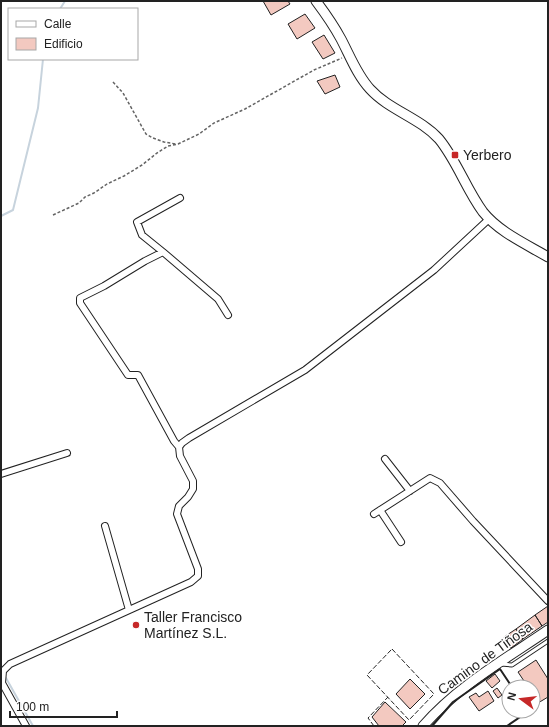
<svg xmlns="http://www.w3.org/2000/svg" width="549" height="727" font-family="Arial,sans-serif">
  <style>
    .lines { fill: none; stroke-linecap: round; stroke-linejoin: round }
    .stream { stroke: #c7d3dd; stroke-width: 2 }
    .building { fill: #f3c9c0; stroke: #222 }
    .service-casing { stroke: #222; stroke-width: 5 }
    .minor-casing { stroke: #222; stroke-width: 8 }
    .secondary-casing { stroke: #222; stroke-width: 11 }
    .path { stroke: #646464; stroke-width: 1.5; stroke-dasharray: 3 2; stroke-linecap: butt }
    .service { stroke: #fff; stroke-width: 3 }
    .minor { stroke: #fff; stroke-width: 6 }
    .secondary { stroke: #fff; stroke-width: 9 }
    .fence { stroke: #222; stroke-width: 1; stroke-dasharray: 5 2; stroke-linecap: butt }
    .wall { stroke: #222; stroke-width: 2 }
    .poi-dot { fill: #c62828; stroke: #fff; stroke-width: 1.5 }
    .labels { text-anchor: middle; dominant-baseline: central; stroke-width: 3; stroke-linejoin: round; paint-order: stroke }
    .poi-label { font-size: 14px; fill: #222; stroke: #fff; text-anchor: start }
    .street-label { font-size: 14px; fill: #222; stroke: #fff }
  </style>
  <rect width="100%" height="100%" fill="#fff"/>
  <g class="lines">
    <path class="stream" d="M60 9 65 1
      M1 216 13 210 38 108 43 59
      M6 678 33 726"/>
  </g>
  <path class="building" d="M263 1H288L290 4 271 15Z
    M305 14 315 28 297 39 288 24Z
    M324 35 335 53 323 59 312 42Z
    M335 75 340 87 325 94 317 81Z
    M548 606V622L542 626 535 615Z
    M535 615 542 626 523 639 516 629Z
    M516 629 523 639 511 648 504 637Z
    M536 660 548 679V697L538 703 533 695V687H528L518 672Z
    M495 674 500 681 492 688 486 681Z
    M410 679 425 694 410 709 396 694Z
    M497 688 502 695 498 698 493 691Z
    M488 691 494 701 479 711 469 697 476 693 479 697Z
    M385 702 406 722 402 726H379L372 717Z"/>
  <g class="lines">
    <g class="service-casing">
      <path id="service" d="M501 664 512 665 548 641"/>
    </g>
    <g class="minor-casing">
      <path id="minor" d="M163 252 142 235 137 222 180 198
        M179 447 174 441 138 375H128L80 303V298L104 286 145 261 163 252 218 299 228 315
        M385 459 410 491
        M1 474 67 453
        M380 510 401 542
        M374 514 430 478 440 483 473 521 548 601
        M105 526 129 610
        M26 726 2 683 3 671 10 664 191 582 198 576V569L177 514 179 506 188 497 193 489V481L180 456 179 447 182 443 189 438 305 370 434 270 489 219"/>
    </g>
    <g class="secondary-casing">
      <path id="secondary" d="M316 1C325 13 334 26 341 39 350 56 357 75 370 89 389 110 420 118 439 139 457 161 466 189 483 212 499 232 526 244 548 257
        M423 726C458 686 504 660 548 630"/>
    </g>
    <path class="path" d="M113 82 123 93 146 134 153 138 164 142 176 144
      M53 215 79 203 85 197 94 193 107 184 124 176 142 165 157 153 168 146 178 144 199 134 214 123 245 109 314 70 342 58"/>
    <use href="#service" class="service"/>
    <use href="#minor" class="minor"/>
    <use href="#secondary" class="secondary"/>
    <path class="fence" d="M392 649 434 694 409 720 367 675Z
      M374 726 368 718 388 697"/>
    <path class="wall" d="M432 726 453 702 500 669 512 687
      M507 726 529 711"/>
  </g>
  <g class="poi-dot">
    <rect x="451" y="151" width="8" height="8" rx="2"/>
    <circle cx="136" cy="625" r="4"/>
  </g>
  <g class="labels">
    <g class="poi-label">
      <text x="463" y="155">Yerbero</text>
      <text x="144" y="617">Taller Francisco<tspan x="144" dy="16">Martínez S.L.</tspan></text>
    </g>
    <g class="street-label">
      <text transform="translate(485 658) rotate(-36)">Camino de Tiñosa</text>
    </g>
  </g>
  <rect width="549" height="727" fill="none" stroke="#222222" stroke-width="4"/>
  <rect x="8" y="8" width="130" height="52" fill="#ffffff" stroke="#a7a7a7"/>
  <rect x="16" y="21" width="20" height="6" fill="#ffffff" stroke="#a7a7a7"/>
  <text x="44" y="28" font-size="12" fill="#222222">Calle</text>
  <rect x="16" y="38" width="20" height="12" fill="#f3c9c0" stroke="#a7a7a7"/>
  <text x="44" y="48" font-size="12" fill="#222222">Edificio</text>
  <g transform="translate(521 699) rotate(285)"><circle r="19" fill="#ffffff" stroke="#a7a7a7"/>
  <path d="M0-3L7 15L0 10L-7 15Z" fill="#c62828"/>
  <text y="-6" font-size="11" font-weight="bold" text-anchor="middle" fill="#222222">N</text>
  </g>
  <path d="M10 711v6h107v-6" fill="none" stroke="#222222" stroke-width="2"/>
  <text x="16" y="711" font-size="12" fill="#222222" stroke="#ffffff" stroke-width="3" paint-order="stroke">100 m</text>
</svg>
